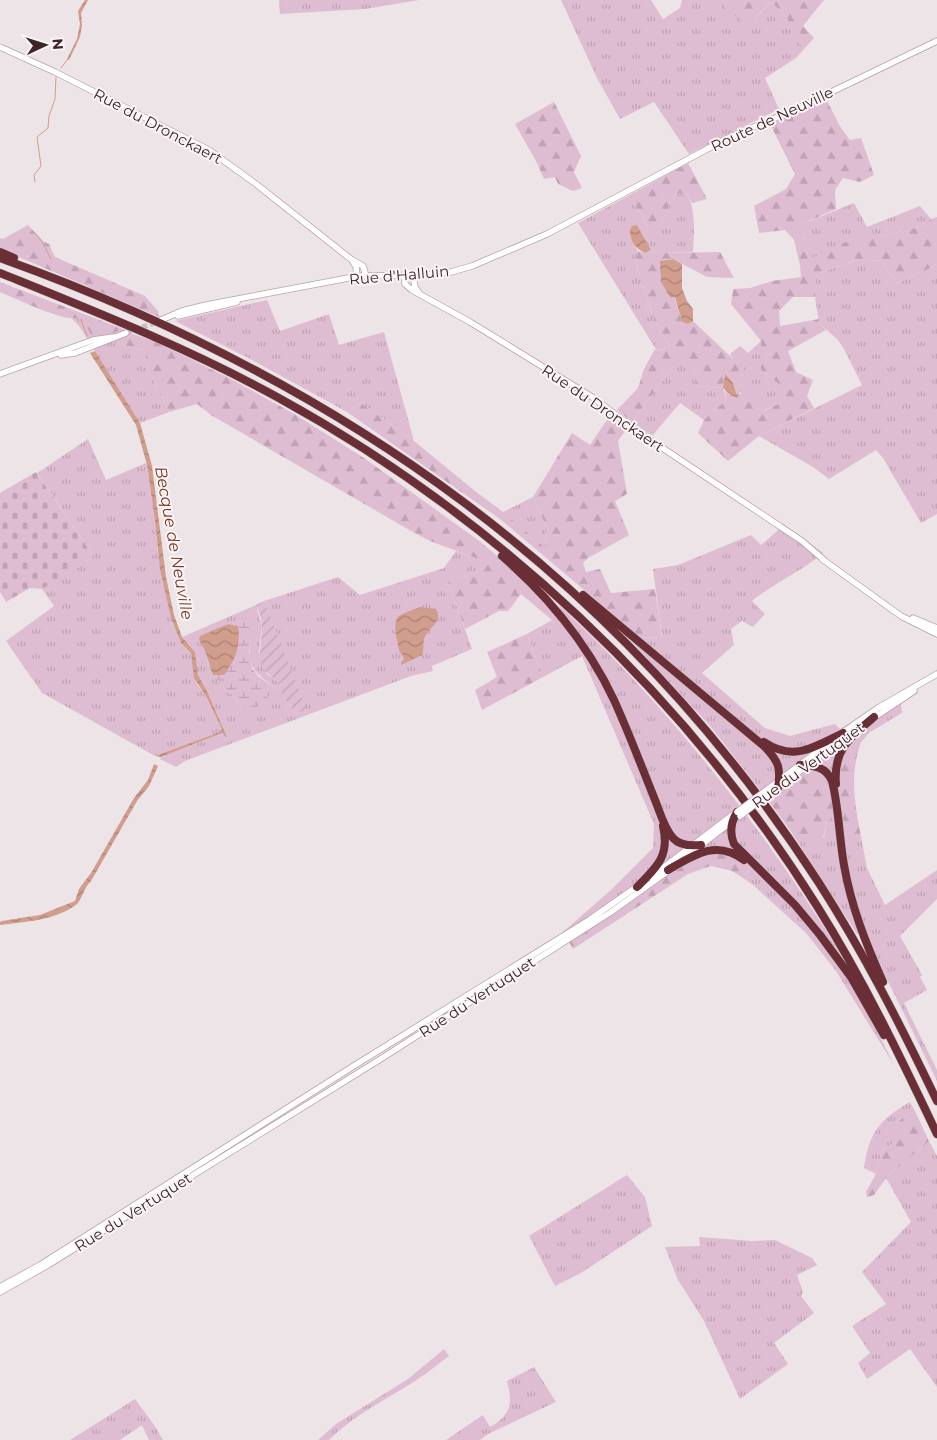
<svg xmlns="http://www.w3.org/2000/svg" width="937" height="1440" font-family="Montserrat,sans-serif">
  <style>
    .grass { fill: url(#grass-tufts); fill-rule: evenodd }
    .forest { fill: url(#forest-firs) }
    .wetland { fill: url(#wetland-marsh) }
    .cemetery { fill: url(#cemetery-stones) }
    .garden { fill: url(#garden-furrows) }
    .water { fill: url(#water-waves) }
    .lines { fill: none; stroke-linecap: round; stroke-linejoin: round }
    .stream { stroke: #d19d8d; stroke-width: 1 }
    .secondary-tunnel { stroke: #cabdc1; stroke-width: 5.5; stroke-dasharray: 5.5 3; stroke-linecap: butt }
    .secondary-casing { stroke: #b9a2a8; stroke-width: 7 }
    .highway-casing { stroke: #c9c1c3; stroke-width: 9 }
    .secondary { stroke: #fff; stroke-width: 5.5 }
    .highway { stroke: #6a2f36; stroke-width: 8 }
    .secondary-bridge-casing { stroke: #b9a2a8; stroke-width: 7; stroke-linecap: butt }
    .secondary-bridge { stroke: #fff; stroke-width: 5.5 }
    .labels { text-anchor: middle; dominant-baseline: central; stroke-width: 4; stroke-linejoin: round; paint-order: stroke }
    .street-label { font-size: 15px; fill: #3e2328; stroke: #f9f4f6 }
    .water-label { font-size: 16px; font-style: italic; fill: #7a351e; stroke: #f9f4f6 }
  </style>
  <defs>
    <pattern id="grass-tufts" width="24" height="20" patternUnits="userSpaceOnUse" patternTransform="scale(1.25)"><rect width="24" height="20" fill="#debdd2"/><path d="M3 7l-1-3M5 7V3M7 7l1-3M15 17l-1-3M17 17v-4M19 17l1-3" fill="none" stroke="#c0a2b4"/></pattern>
    <pattern id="forest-firs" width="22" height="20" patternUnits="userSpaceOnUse" patternTransform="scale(1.25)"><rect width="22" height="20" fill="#debdd2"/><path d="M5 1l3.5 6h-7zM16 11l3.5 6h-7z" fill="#c0a2b4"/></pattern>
    <pattern id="wetland-marsh" width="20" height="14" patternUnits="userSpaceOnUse" patternTransform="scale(1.25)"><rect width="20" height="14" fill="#debdd2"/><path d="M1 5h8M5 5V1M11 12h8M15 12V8" fill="none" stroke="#c0a2b4"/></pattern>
    <pattern id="cemetery-stones" width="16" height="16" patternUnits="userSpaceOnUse" patternTransform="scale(1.25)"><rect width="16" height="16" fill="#debdd2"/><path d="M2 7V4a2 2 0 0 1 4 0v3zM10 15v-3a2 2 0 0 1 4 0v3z" fill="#c0a2b4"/></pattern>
    <pattern id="garden-furrows" width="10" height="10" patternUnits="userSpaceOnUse" patternTransform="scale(1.25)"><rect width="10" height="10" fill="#debdd2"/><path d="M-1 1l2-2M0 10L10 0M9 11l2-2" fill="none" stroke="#c0a2b4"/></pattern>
    <pattern id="water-waves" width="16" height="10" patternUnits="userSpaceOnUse" patternTransform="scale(1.25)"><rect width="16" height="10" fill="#d19d8d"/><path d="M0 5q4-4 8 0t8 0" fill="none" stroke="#ab8073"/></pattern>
  </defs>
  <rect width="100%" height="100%" fill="#ede4e7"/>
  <path class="grass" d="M279 0H419L365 9 280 14Z
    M561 0H651L663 19 680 8 682 0H721L725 7 754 19 771 2 787 17 793 37 805 48 796 58 765 78 779 109 689 154 654 102 620 119 597 78Z
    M677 193 688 195C696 213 694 232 693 252L656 253 651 250 637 225 630 237 638 251 636 264 654 319 670 347 657 351 578 223 628 196 642 214 648 230 666 219 670 200Z
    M854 203 867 227 920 206 931 219 919 227 880 236H859L809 260 804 238 795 227Z
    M859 259 881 261 897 283 937 265V514L921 523 883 458 876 450 829 479 813 467 759 436 862 385 844 349 838 340 819 323 815 297V278L825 271Z
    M267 300 280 331 329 314 339 345 384 332 414 441 361 403 347 412 252 360 175 321Z
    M72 319H83L113 333 123 329 133 334 118 343 146 351V366L169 412 140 423 95 351C87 340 82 327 72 319Z
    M761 341V370L789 391 780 403 763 411 741 392 737 394 733 383 743 374 730 354 740 346 748 353Z
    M684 358 694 372 697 386 723 388 727 399 704 420 680 403 652 436 632 422 672 368Z
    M88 439 106 480 146 463 147 465 155 521 158 553 171 618 181 643 191 653 197 684 207 698 222 728 220 732 155 756 42 693 6 641 54 606 42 589 45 586 94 557 37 473Z
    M533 497 547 528 545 549 503 512Z
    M782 523 823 553C801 572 774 583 752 601L765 614 753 627 742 621 731 629 734 645 702 673 765 728 790 736 835 724 840 729 911 685 918 693 901 703 902 713 870 732 861 742H854L838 782 842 798 845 837H861L867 868 885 905 937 870V899L900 936 922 975 920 977 927 990 904 1003 937 1070V1081L878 961 867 933 857 934 792 833 824 838 827 821 807 770 768 800 711 727 632 642 637 637 662 638 653 569 678 565 751 535 761 545 777 531Z
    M456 551 490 563 485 569 448 582 472 649 432 666 433 671 411 676 185 761 176 767 160 759 161 757 222 733 227 737 207 691 198 675 195 652 182 637 256 605 262 627 259 652 267 674 281 684 278 689 295 713 306 710 264 601 338 577 360 595 444 568ZM228 624 250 642C247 670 256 672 275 688L246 714 234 696 226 690 213 675 208 662 206 650 216 630Z
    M560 606C672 710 764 830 845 960L840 968 868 1012 894 1065 836 971 806 933 753 885 746 880 748 870 721 853 569 942 563 932 612 889 653 848 654 824 582 656 543 677 527 634 552 620 553 613Z
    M910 1102 915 1111 898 1120 896 1142 882 1150 876 1174 864 1168C869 1133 879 1120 910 1102Z
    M929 1141 937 1156V1387L910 1349 867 1379 858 1363 870 1353 852 1326 886 1304 862 1272 911 1222 886 1178Z
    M627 1175 645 1197 652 1226 581 1273 555 1286 529 1236Z
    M699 1237 753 1241 775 1240 812 1258 817 1265 797 1275 803 1292 801 1296 814 1313 774 1343 788 1364 740 1399 704 1321 678 1280 665 1247 700 1246Z
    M444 1349 449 1356C439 1363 429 1372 418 1379 388 1399 355 1414 329 1440H318L336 1424 408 1379Z
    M534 1367 556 1402 488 1434 480 1440H446L483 1415 490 1427C511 1415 513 1404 507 1381Z
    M135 1399 154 1425 163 1440H149L142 1425 120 1440H70Z"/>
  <path class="forest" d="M721 0H824L803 26 814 38 805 48 792 37 787 17 771 2 754 19 743 22 725 7Z
    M826 99 841 128 850 140 861 138 874 175 860 182 843 178 835 190 836 209 796 227 804 238 809 259 859 236H880L919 227 931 219 937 217V265L897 283 881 261 859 259 825 271 816 278 815 297H793L779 311 780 326 819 319V323L826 330 788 351 796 372 813 380 807 396 814 408 759 436 728 461 698 433 704 420 727 399 725 390 731 395 737 397V394L753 391 764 411 780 403 788 391 761 370V341L731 304 733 289 750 288 772 281 801 277 800 265 794 240 785 230 759 233 754 206 786 189 795 174 770 124Z
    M554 102 581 156 574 172 582 188 573 191 558 184 555 177 544 179 536 161 515 124Z
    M688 163 707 199 692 203 688 195 677 193 670 200 666 219 656 230H648L642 214 628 196Z
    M28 225 43 241 49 244 55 257 145 296 158 311 159 317 0 249V238L3 239Z
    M651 250 656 253 720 252 734 278 707 277 673 259 663 260 682 322 688 324 693 321 745 370 743 374 733 383 725 375 723 388 696 386 694 372 684 359 672 368 632 422 617 410 638 388 644 369 655 349 657 351 670 347 654 319 636 264 638 251 645 253Z
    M0 282 123 329 113 333 92 337 83 319C58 320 24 302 0 292Z
    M133 334 156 342 231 379 296 415 364 458 478 540 507 564 553 613 552 620 521 594 508 611H499L465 629 448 582 485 569 489 563 430 541 411 531 211 415 197 404 169 412 146 366V351L117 343Z
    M361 403 414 441 475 491 503 512 545 548 547 528 533 497 572 433 590 445 609 417 625 431 618 441 627 494 615 501 629 535 588 558 583 563 586 572 600 569 611 593 655 589 662 638 637 637 576 583 500 519 347 412Z
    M527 634 543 677 482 710 475 690 497 677 487 652Z
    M854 742H861C849 776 855 803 861 837H845L838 773 844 754Z
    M813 769C835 774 833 797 834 816L827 821 823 839 792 833 768 800 807 770Z
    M721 853 732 857 748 870 746 880 732 871 711 866 688 874 573 949 569 942 680 867 705 855Z
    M915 1111 929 1141 886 1178 874 1195 867 1197 866 1192 876 1174 882 1150 896 1142 890 1135C894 1121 903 1117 915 1111Z"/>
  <path class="wetland" d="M246 617 251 632 249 652 252 668 258 676 275 688 264 702 246 714 234 696 226 690 213 675H224L235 625 228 624Z"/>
  <path class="cemetery" d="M36 472 94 557 42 589 30 588 6 602 0 592V493Z"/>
  <path class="garden" d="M264 601 307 710 295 713 278 689 281 684C252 663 261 659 262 628 262 620 259 612 256 605Z"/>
  <path class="water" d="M85 0H88L81 13 82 25 80 37 69 60 67 59 77 39 80 24 78 11Z
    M637 225 651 250 645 253C635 249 626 236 632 226Z
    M673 259 682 264V288L687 301 693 309V321L688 324 682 322 675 297H670L661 282 660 261Z
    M95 351 140 423 152 466 166 577 174 615 182 637 195 652 198 675 207 691 227 737H226L222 733 161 757 155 756 220 732 222 729 207 698 194 678 191 653 181 643 171 618 160 569 155 521 147 465 136 425 90 353Z
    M725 374 733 383 738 398 731 395 723 388Z
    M420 607 436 609C444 622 427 628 424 639 423 645 424 650 422 655L401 665V663L404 659 402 654 400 653C398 645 392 624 398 617 400 614 416 609 420 607Z
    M228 624 238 626C241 646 235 660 224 675H213C208 663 207 651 199 640L200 636Z
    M154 764 158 766 149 786 137 801 91 881C83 889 82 899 77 904 58 920 23 922 0 925V922L2 921 40 915 75 901 79 889 91 873 134 798 148 780Z"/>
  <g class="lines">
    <path class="stream" d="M61 68 68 59
      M35 182 34 175 41 166 37 137 48 128 49 116 55 99 56 77
      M35 233 43 243 51 259
      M81 320 87 336"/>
    <path class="secondary-tunnel" d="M126 333 157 322"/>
    <g class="secondary-casing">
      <path id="secondary" d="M0 47 55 72 209 150 256 184 352 260 363 266 366 276
        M352 260 356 267 357 277
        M404 276 405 284 412 290 470 322 592 397 643 435 802 541 824 560
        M413 276 415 287 419 293
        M178 316 237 302
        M161 320 182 311 206 305 359 276 426 275 451 272 472 266 547 234 728 138 792 111 937 41
        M61 355 75 353 126 333
        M0 374 93 340 114 337
        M822 559 901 616 937 634
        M913 618 937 628
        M872 719 914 691
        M839 735 878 708 937 674
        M777 788 856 729
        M768 789 830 742
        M686 857 732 821
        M651 877 735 813
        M0 1287 40 1265 352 1067 589 920 639 885
        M0 1292 48 1265 379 1060 611 912 671 869"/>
    </g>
    <g class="highway-casing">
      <path id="highway" d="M0 252 14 258
        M0 258C340 380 621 577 819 883 864 953 901 1026 937 1101
        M0 273C94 311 188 348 277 397 496 517 684 694 817 906 863 979 900 1056 937 1134
        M502 556C555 602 598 657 624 723 635 749 645 775 655 800 660 812 664 828 673 838 680 846 691 846 701 845
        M583 595 765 747C779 762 781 768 778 788
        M764 742C794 762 814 747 843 733
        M800 765C814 765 826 767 832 781 839 808 839 837 844 865 851 906 866 944 883 982
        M836 784C833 750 850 737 874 717
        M737 812C731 822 729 832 734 844L795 905 820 935 851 977 884 1035
        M668 870C694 855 716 839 744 860
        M637 887C657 867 670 856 663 826"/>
    </g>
    <use href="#secondary" class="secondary"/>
    <use href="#highway" class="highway"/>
    <g class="secondary-bridge-casing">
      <path id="secondary-bridge" d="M737 812 768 789
        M740 816 771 792"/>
    </g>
    <use href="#secondary-bridge" class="secondary-bridge"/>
  </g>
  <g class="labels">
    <g class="street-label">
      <text transform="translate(772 119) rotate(-25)">Route de Neuville</text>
      <text transform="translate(158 126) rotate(28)">Rue du Dronckaert</text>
      <text transform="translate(399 275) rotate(-5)">Rue d'Halluin</text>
      <text transform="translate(603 408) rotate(34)">Rue du Dronckaert</text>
      <text transform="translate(808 765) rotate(-36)">Rue du Vertuquet</text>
      <text transform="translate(477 997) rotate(-33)">Rue du Vertuquet</text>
      <text transform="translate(133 1212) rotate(-32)">Rue du Vertuquet</text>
    </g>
    <g class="water-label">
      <text transform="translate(174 543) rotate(80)">Becque de Neuville</text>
    </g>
  </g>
  <g transform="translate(45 45) rotate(86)" stroke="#f9f4f6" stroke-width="4" paint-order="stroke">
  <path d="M0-4L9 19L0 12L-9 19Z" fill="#3e2328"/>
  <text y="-8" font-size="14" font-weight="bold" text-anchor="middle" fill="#3e2328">N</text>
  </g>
</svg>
